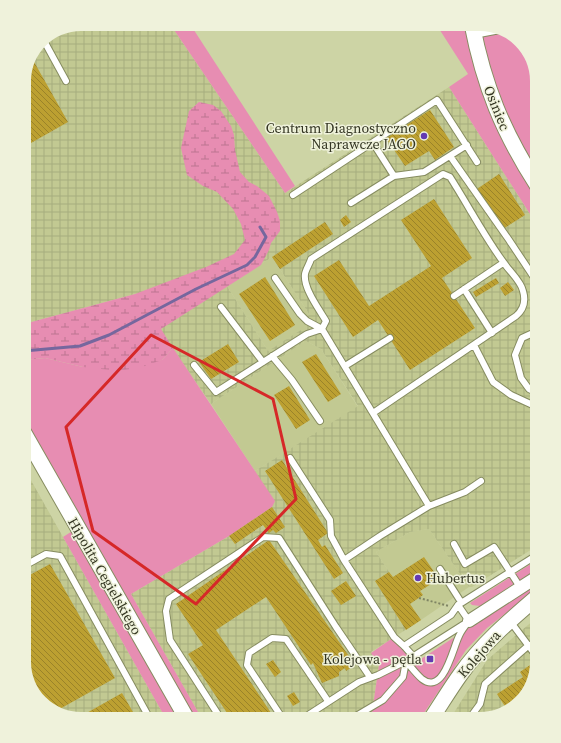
<svg xmlns="http://www.w3.org/2000/svg" width="561" height="743" font-family="'Source Serif 4',serif">
  <style>
    .built { fill: #c2c992 }
    .industrial { fill: url(#industrial-grid); fill-rule: evenodd }
    .grass { fill: #e78db2 }
    .wetland { fill: url(#wetland-marsh) }
    .lines { fill: none; stroke-linecap: round; stroke-linejoin: round }
    .stream { stroke: #76679e; stroke-width: 3 }
    .building { fill: url(#building-back-hatch) }
    .service-casing { stroke: #868c60; stroke-width: 8 }
    .minor-casing { stroke: #868c60; stroke-width: 14 }
    .tertiary-casing { stroke: #868c60; stroke-width: 17 }
    .path { stroke: #7f8463; stroke-width: 2; stroke-dasharray: 2 2; stroke-linecap: butt }
    .service { stroke: #fff; stroke-width: 6 }
    .minor { stroke: #fff; stroke-width: 12 }
    .tertiary { stroke: #fff; stroke-width: 15 }
    .marked { fill: none; stroke: #d62828; stroke-width: 3; stroke-linejoin: round }
    .poi-dot { fill: #643ab2; stroke: #eff2db; stroke-width: 1.5 }
    .labels { text-anchor: middle; dominant-baseline: central; stroke-width: 3; stroke-linejoin: round; paint-order: stroke }
    .street-label { font-size: 14px; fill: #343623; stroke: #eff2db }
    .poi-label { font-size: 14px; fill: #343623; stroke: #eff2db; text-anchor: end }
  </style>
  <defs>
    <pattern id="industrial-grid" width="8" height="8" patternUnits="userSpaceOnUse"><rect width="8" height="8" fill="#c2c992"/><path d="M0 4h8M4 0v8" fill="none" stroke="#a7ad7e"/></pattern>
    <pattern id="wetland-marsh" width="20" height="14" patternUnits="userSpaceOnUse"><rect width="20" height="14" fill="#e78db2"/><path d="M1 5h8M5 5V1M11 12h8M15 12V8" fill="none" stroke="#bc7490"/></pattern>
    <pattern id="building-back-hatch" width="6" height="6" patternUnits="userSpaceOnUse"><rect width="6" height="6" fill="#bca031"/><path d="M-1 5l2 2M0 0l6 6M5-1l2 2" fill="none" stroke="#9a8329"/></pattern>
  </defs>
  <rect width="100%" height="100%" fill="#cdd4a5"/>
  <path class="built" d="M272 257 309 314 304 329 268 351 227 286Z
    M304 342H308L321 349 358 407 255 471 211 404Z
    M429 529 469 587 421 620 376 552 410 532Z"/>
  <path class="industrial" d="M81 24H170L285 193 449 87 537 225V546L472 587H469L429 529 410 532 376 552 421 620 371 652 379 665 371 719H202L131 594 229 536 255 471 358 406 321 349 308 342H304L211 404 135 294 24 324V77L43 38ZM272 257 309 314 304 328 268 351 227 286Z
    M24 468 166 719H77L53 711 33 694 24 662Z
    M535 619 537 620V662L529 690 512 710 480 719H450L487 660Z"/>
  <path class="grass" d="M170 24H190L295 186 285 193Z
    M436 24H484L509 32 528 49 537 81V225L449 87 468 74Z
    M173 348 275 501 272 507 229 536 131 594 202 719H192L24 423V360L45 358 83 367 162 360Z
    M74 530 181 719H166L63 537Z
    M537 560V569L480 606 472 605 470 603Z
    M537 583V589L487 628 466 650 420 719H371L379 665 371 653 394 637 418 661Z"/>
  <path class="wetland" d="M199 102 213 105 221 111 231 126 234 135 235 150 240 172 249 182 257 186 269 196 277 212 280 221V231L271 243 269 250 261 265 161 329 173 348 162 360 142 367 119 371 83 367 45 358 24 360V324L135 294 206 267 234 254 245 240 241 224 233 209 217 192 203 186 187 175 181 148 189 111Z"/>
  <g class="lines">
    <path class="stream" d="M24 351 80 346 109 335 196 289 247 265 255 257 266 237 260 227"/>
  </g>
  <path class="building" d="M33 60 68 122 24 147V77Z
    M430 110 454 147 435 160 429 151 405 166 386 138Z
    M499 174 525 215 503 229 477 189Z
    M434 199 472 258 442 278 475 328 410 370 378 320 353 337 314 276 339 260 369 306 431 266 401 220Z
    M346 215 351 222 344 227 340 220Z
    M325 222 333 234 280 269 272 257Z
    M265 277 295 325 270 341 239 294Z
    M496 278 499 283 476 297 473 292Z
    M508 282 514 290 505 296 500 288Z
    M228 344 239 362 211 379 199 362Z
    M316 354 341 394 328 402 302 362Z
    M289 386 310 420 296 429 274 395Z
    M282 460 328 533 318 540 322 547 325 545 343 573 334 579 265 471Z
    M272 507 285 527 276 533 273 530 269 533 263 525 235 544 229 536Z
    M269 540 355 665 346 671 345 668 339 672V676L322 683 313 663 311 665 266 597 216 630 275 719H231L188 654 203 645 176 604Z
    M424 557 439 579 420 591 423 595 410 604 421 620 406 630 375 581 389 572 393 577Z
    M50 564 115 678 58 710 59 713 53 711 33 694 24 662V574L26 577Z
    M346 581 356 596 341 605 331 591Z
    M273 660 281 672 275 677 266 664Z
    M533 663 536 667 529 690 513 708 508 711 497 694 523 677 520 672Z
    M294 692 300 702 293 706 287 696Z
    M122 693 137 719H76Z"/>
  <g class="lines">
    <g class="service-casing">
      <path id="service" d="M474 35 500 30
        M43 39 66 81
        M373 143 394 176 424 172 467 145
        M450 156 509 240 537 282
        M293 195 437 100 477 162
        M351 203 394 176
        M275 278 300 314 307 321 322 329
        M464 289 492 333
        M454 296 503 263
        M221 307 263 362
        M474 345 493 382 511 395 537 407
        M272 356 292 380 320 421
        M194 365 216 392 307 334 322 329
        M345 366 390 338
        M537 393 529 389 521 378 515 355 522 338 533 333 537 329
        M373 413 516 316C524 309 526 301 523 291 521 281 510 272 504 263 484 236 468 205 450 177L443 174 311 259C310 263 306 269 305 274 303 288 319 309 326 321L322 329 429 506
        M290 458 330 520 331 536 344 560 394 637 404 646 413 656
        M454 544 465 564 494 547 520 587
        M344 560 380 536 429 506 465 492 481 481
        M24 566 46 554 60 556 150 719
        M440 569 461 602
        M469 621 458 605 537 555
        M510 621 537 657
        M404 646 451 615 458 605
        M221 719 170 640 166 611 169 599 263 537 279 538 336 627 370 677
        M283 719 247 665 249 653 272 638 286 639 328 701
        M302 719 359 682 378 675 406 661 469 621C465 626 461 631 459 636 453 647 444 696 422 679 416 674 411 667 406 661
        M351 719 383 700 403 677 406 661
        M469 719 480 704 485 684 529 645"/>
    </g>
    <g class="minor-casing">
      <path id="minor" d="M469 621 537 577"/>
    </g>
    <g class="tertiary-casing">
      <path id="tertiary" d="M472 24C484 86 503 132 537 185
        M24 433 187 719
        M431 719C441 704 450 689 460 675 481 645 509 621 537 597"/>
    </g>
    <path class="path" d="M419 598 449 606"/>
    <use href="#service" class="service"/>
    <use href="#minor" class="minor"/>
    <use href="#tertiary" class="tertiary"/>
  </g>
  <path class="marked" d="M151 335 273 399 296 499 196 604 93 531 66 427Z"/>
  <g class="poi-dot">
    <circle cx="424" cy="136" r="4"/>
    <circle cx="418" cy="578" r="4"/>
    <rect x="426" y="655" width="8" height="8" rx="2"/>
  </g>
  <g class="labels">
    <g class="street-label">
      <text transform="translate(497 108) rotate(68)">Osiniec</text>
      <text transform="translate(105 576) rotate(60)">Hipolita Cegielskiego</text>
      <text transform="translate(479 654) rotate(-49)">Kolejowa</text>
    </g>
    <g class="poi-label">
      <text x="416" y="128">Centrum Diagnostyczno<tspan x="416" dy="16">Naprawcze JAGO</tspan></text>
      <text x="426" y="578" text-anchor="start">Hubertus</text>
      <text x="422" y="659">Kolejowa - pętla</text>
    </g>
  </g>
  <path d="M0 0H561V743H0ZM81 31H480A50 50 0 0 1 530 81V662A50 50 0 0 1 480 712H81A50 50 0 0 1 31 662V81A50 50 0 0 1 81 31Z" fill="#eff2db" fill-rule="evenodd"/>
</svg>
